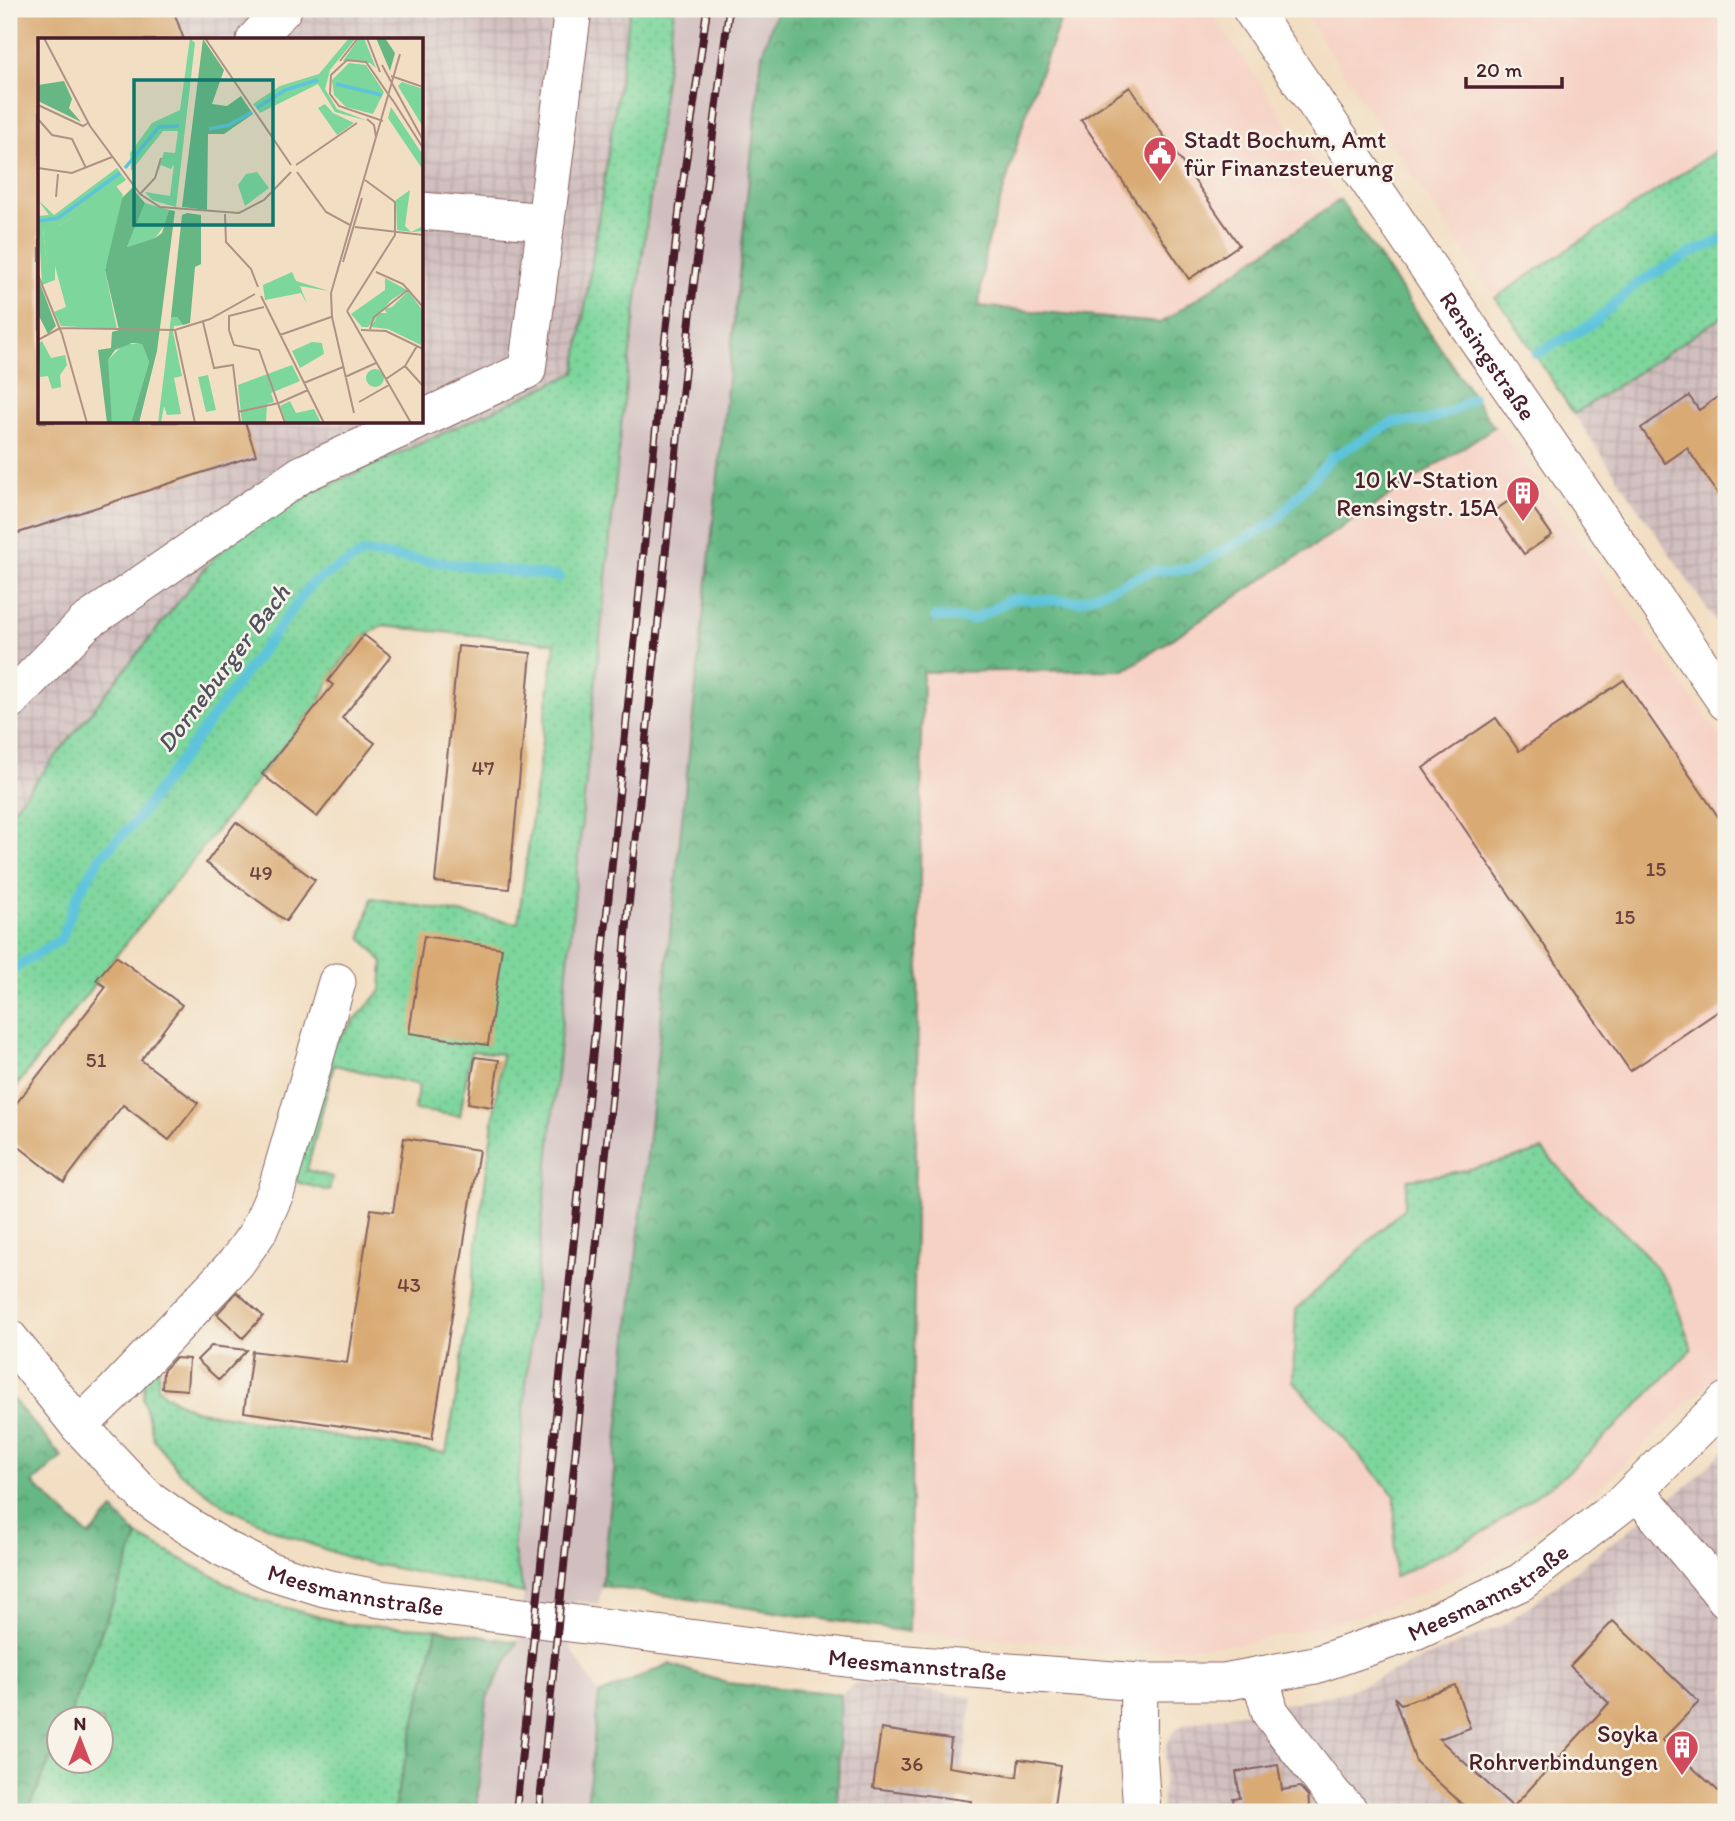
<svg xmlns="http://www.w3.org/2000/svg" width="1735" height="1821" font-family="Itim,sans-serif">
  <style>
    .built { fill: #f6d2c5 }
    .industrial { fill: url(#industrial-grid); fill-rule: evenodd }
    .railway { fill: #d1bfbf }
    .grass { fill: url(#grass-dots); stroke: #647a64; stroke-width: 2 }
    .forest { fill: url(#forest-crowns); stroke: #586b58; stroke-width: 2 }
    .lines { fill: none; stroke-linecap: round; stroke-linejoin: round }
    .stream { stroke: #5dc4db; stroke-width: 10 }
    .building { fill: #d9aa73 }
    .minor-casing { stroke: #856260; stroke-width: 39 }
    .minor { stroke: #fff; stroke-width: 37 }
    .rail-casing { stroke: #4a1f2b; stroke-width: 8 }
    .rail { stroke: #f7f3e8; stroke-width: 5; stroke-dasharray: 16; stroke-linecap: butt }
    .labels { text-anchor: middle; dominant-baseline: central; stroke-width: 5; stroke-linejoin: round; paint-order: stroke }
    .number-label { font-size: 21px; fill: #6e423d }
    .poi-label { font-size: 24px; fill: #4a1f2b; stroke: #f7f3e8; text-anchor: end }
    .street-label { font-size: 24px; fill: #4a1f2b; stroke: #f7f3e8 }
    .water-label { font-size: 26px; font-style: italic; fill: #505160; stroke: #f7f3e8 }
    .inset-river { fill: none; stroke: #5dc4db; stroke-width: 3.5 }
    .inset-road { fill: none; stroke: #af9286; stroke-width: 2 }
    .view { fill: #0f766e; fill-opacity: 0.15; stroke: #0f766e; stroke-width: 3.5 }
    .inset-edge { fill: none; stroke: #4a1f2b; stroke-width: 3.5 }
  </style>
  <defs>
    <pattern id="industrial-grid" width="8" height="8" patternUnits="userSpaceOnUse" patternTransform="scale(1.75)"><rect width="8" height="8" fill="#d1bfbf"/><path d="M0 4h8M4 0v8" fill="none" stroke="#b5a4a4"/></pattern>
    <pattern id="grass-dots" width="8" height="8" patternUnits="userSpaceOnUse" patternTransform="scale(1.75)"><rect width="8" height="8" fill="#7dd69c"/><path d="M2 2h.1M6 6h.1" fill="none" stroke="#6eb787" stroke-width="1.8" stroke-linecap="round"/></pattern>
    <pattern id="forest-crowns" width="20" height="18" patternUnits="userSpaceOnUse" patternTransform="scale(1.75)"><rect width="20" height="18" fill="#66b784"/><path d="M2 6a3 3 0 1 1 6 0M12 15a3 3 0 1 1 6 0" fill="none" stroke="#56946c"/></pattern>
  </defs>
  <rect width="100%" height="100%" fill="#f7f3e8"/>
  <filter id="ink" filterUnits="userSpaceOnUse"><feTurbulence type="fractalNoise" baseFrequency=".0143" numOctaves="2"/><feDisplacementMap in="SourceGraphic" scale="14" xChannelSelector="R" yChannelSelector="G"/><feConvolveMatrix kernelMatrix="1 2 1 2 8 2 1 2 1" color-interpolation-filters="sRGB"/></filter>
  <filter id="wash" filterUnits="userSpaceOnUse"><feTurbulence type="fractalNoise" baseFrequency=".00686" numOctaves="4" result="noise"/><feDisplacementMap in="SourceGraphic" scale="28" xChannelSelector="R" yChannelSelector="G"/><feGaussianBlur stdDeviation="1.57" result="paint"/><feColorMatrix in="noise" values="0 0 0 0 0 0 0 0 0 0 0 0 0 0 0 0 0 1.4 0 .05"/><feComposite in="paint" operator="in"/></filter>
  <g filter="url(#wash)">
    <rect width="100%" height="100%" fill="#f2dec2"/>
    <path class="built" d="M1065 9H1209L1340 200 1161 323 979 306 985 253 1031 97Z
      M1301 9H1726V144L1495 298Z
      M1497 426 1726 745V1366L1629 1460 1597 1489 1550 1523 1487 1562 1419 1594 1360 1616 1251 1642 1188 1648 1105 1651 1074 1644 909 1632 923 672 1125 670Z"/>
    <path class="industrial" d="M9 9H630L575 373 253 520 9 815ZM40 40H422V422H40Z
      M1726 314V636L1574 414Z
      M1726 1448V1812H1161L1166 1744 1175 1730 1185 1724 1345 1692 1505 1624 1691 1483Z
      M857 1682 972 1697 957 1812H837L841 1694Z"/>
    <path class="railway" d="M674 9H777L762 54 602 1586 598 1604 575 1601 571 1649 599 1695 586 1812H476L487 1698 517 1642 524 1593 513 1549 526 1384 622 417Z"/>
    <path class="grass" d="M630 9H674L622 417 526 1384 513 1549 524 1593 358 1561 285 1535 228 1508 179 1472 154 1439 143 1399 146 1375 159 1362 158 1387 166 1396 194 1410 363 1441 446 1453 460 1374 502 1054 471 1051 460 1116 414 1110 419 1085 334 1065 307 1170 332 1177 329 1191 293 1181 329 1048 381 991 383 962 361 937 372 898 518 923 555 643 382 626C354 640 332 671 320 701L116 956 9 1096V815L231 536 253 520 575 373Z
      M1726 144V314L1574 414 1510 316 1495 298Z
      M1542 1150 1587 1198 1640 1248 1670 1287 1692 1349 1629 1414 1566 1474 1486 1531 1394 1577 1395 1496 1293 1381 1296 1310 1404 1208 1408 1179C1455 1174 1497 1164 1542 1150Z
      M138 1536 258 1600 346 1624 437 1629 393 1812H27L59 1740 60 1762H102V1720L68 1719Z"/>
    <path class="forest" d="M777 9H1065L1031 97 985 253 979 306 1161 323 1340 200 1494 427 1125 670 923 672 909 1632 602 1586 762 54Z
      M9 1395 62 1457 33 1483 89 1536 113 1510 138 1536 68 1719 60 1720 59 1740 27 1812H9Z
      M437 1629 517 1642 487 1698 476 1812H393Z
      M669 1664 727 1683 841 1694 837 1812H586L599 1695Z"/>
    <g class="lines">
      <path class="stream" d="M1536 354 1592 324 1636 284 1691 253 1720 241 1726 236
        M935 617 974 619 1012 599 1080 601 1153 571 1189 569 1274 523 1332 457 1394 422 1426 421 1450 412 1473 398
        M9 972 61 939 77 897 100 857 134 823 312 583 364 553 559 577"/>
    </g>
    <g id="blocks">
      <path class="building" d="M9 9H173L184 40H40V422H245L256 455 9 536Z
        M1130 87 1239 245 1189 279 1081 120Z
        M1726 391V506L1687 448 1665 463 1641 428 1689 396 1699 410Z
        M1522 492 1552 535 1524 554 1494 511Z
        M364 635 391 656 342 718 375 743 317 817 262 774 333 685 328 681Z
        M458 646 531 653 509 889 435 882Z
        M1624 680 1726 828V1006L1630 1071 1423 768 1496 718 1519 751Z
        M236 822 315 880 286 921 206 863Z
        M424 936 502 948 488 1045 409 1033Z
        M116 956 182 1005 141 1060 198 1103 169 1140 123 1105 64 1182 9 1139V1113L106 987 96 980Z
        M475 1057 499 1060 492 1107 468 1103Z
        M404 1138 479 1150 432 1439 244 1412 252 1351 347 1363 371 1209 393 1212Z
        M237 1292 263 1316 243 1338 217 1314Z
        M211 1346 247 1350 219 1380 197 1360Z
        M175 1358 189 1359 187 1390 162 1388 163 1371Z
        M1613 1621 1699 1702 1662 1740 1726 1798V1812H1471L1416 1762 1394 1697 1401 1704 1455 1685 1470 1728 1439 1739 1513 1807 1609 1703 1570 1666Z
        M881 1729 951 1739 948 1767 1017 1777 1019 1759 1060 1765 1053 1812H970L971 1801 873 1788Z
        M1278 1765 1282 1790 1300 1787 1308 1796 1310 1812H1234L1233 1799 1240 1798 1236 1772Z"/>
    </g>
  </g>
  <g filter="url(#ink)">
    <use href="#blocks" fill-opacity="0" stroke="#856260" stroke-width="2"/>
    <g class="lines">
      <g class="minor-casing">
        <g id="minor">
          <path id="s1" d="M1251 9 1726 702"/>
          <path d="M255 40 283 9"/>
          <path d="M422 211 546 222"/>
          <path d="M422 419 527 370 573 9"/>
          <path d="M9 701 85 623 302 474 416 422"/>
          <path id="s2" d="M9 1338 79 1426 145 1496 179 1520 223 1548 270 1571 325 1588 381 1599 869 1661 1139 1682H1224L1315 1665 1415 1631 1521 1582 1623 1503 1726 1401"/>
          <path d="M79 1426 115 1391 236 1263 258 1232 276 1191 337 982"/>
          <path d="M1636 1490 1726 1599"/>
          <path d="M1260 1675 1270 1712 1333 1795 1350 1812"/>
          <path d="M1139 1682 1138 1749 1142 1812"/>
        </g>
      </g>
      <use href="#minor" class="minor"/>
      <g class="rail-casing">
        <path id="rail" d="M516 1812 663 359 680 204 707 9
          M539 1812 618 1033 628 911 693 291 729 9"/>
      </g>
      <use href="#rail" class="rail"/>
    </g>
  </g>
  <defs>
    <g id="civic-pin" transform="scale(1.75)"><path d="M0 17L-7.5 6A9.5 9.5 0 1 1 7.5 6Z" fill="#d1495b" stroke="#f7f3e8"/><path d="M-.6-6.5H3V-4.5H.6V-3L4-1V1h2V6H-6V1h2V-1L-.6-3ZM-1.2 2.5V6h2.4V2.5Z" fill="#fff"/></g>
    <g id="building-pin" transform="scale(1.75)"><path d="M0 17L-7.5 6A9.5 9.5 0 1 1 7.5 6Z" fill="#d1495b" stroke="#f7f3e8"/><path d="M-4-6H4V6H1V3H-1V6H-4ZM-2.5-4.3h1.7v1.8h-1.7ZM.8-4.3h1.7v1.8H.8ZM-2.5-1h1.7V.8h-1.7ZM.8-1h1.7V.8H.8Z" fill="#fff"/></g>
  </defs>
  <g fill-rule="evenodd">
    <use href="#civic-pin" x="1160" y="153"/>
    <use href="#building-pin" x="1523" y="493"/>
    <use href="#building-pin" x="1682" y="1747"/>
  </g>
  <g class="labels">
    <g class="number-label">
      <text x="483" y="767">47</text>
      <text x="1656" y="868">15</text>
      <text x="261" y="872">49</text>
      <text x="1625" y="916">15</text>
      <text x="96" y="1059">51</text>
      <text x="409" y="1284">43</text>
      <text x="912" y="1763">36</text>
    </g>
    <g class="poi-label">
      <text x="1184" y="139" text-anchor="start">Stadt Bochum, Amt<tspan x="1184" dy="28">für Finanzsteuerung</tspan></text>
      <text x="1498" y="479">10 kV-Station<tspan x="1498" dy="28">Rensingstr. 15A</tspan></text>
      <text x="1658" y="1733">Soyka<tspan x="1658" dy="28">Rohrverbindungen</tspan></text>
    </g>
    <g class="street-label">
      <text stroke="none"><textPath href="#s1" startOffset="420">Rensingstraße</textPath></text>
      <text stroke="none"><textPath href="#s2" startOffset="443">Meesmannstraße</textPath></text>
      <text stroke="none"><textPath href="#s2" startOffset="1598">Meesmannstraße</textPath></text>
      <text stroke="none"><textPath href="#s2" startOffset="1010">Meesmannstraße</textPath></text>
    </g>
    <g class="water-label">
      <text transform="translate(223 668) rotate(-53)">Dorneburger Bach</text>
    </g>
  </g>
  <g transform="translate(38 38)">
    <rect width="385" height="385" fill="#f2dec2"/>
    <path d="M152 0 157 5 138 169 114 162 107 154 132 158 136 126 133 131 123 127 119 136 126 114 137 115 140 93H125L93 133 92 115 114 85 142 72ZM311 0H318L292 32 287 51 299 71 330 83 297 74 280 46 222 75 215 66 242 48 281 36ZM321 0H326L338 30 332 25 305 23ZM311 25 328 27 346 54 335 76 308 69 296 57 294 42ZM364 44 385 51V89L360 48ZM287 66 295 75 316 85 299 97 280 70ZM353 69 385 117V132L350 80ZM79 130 88 142 24 186 5 191 9 228H17V242L4 247 0 178 11 177 0 162 16 177ZM219 134 231 150 207 168 200 147 208 136ZM372 152 367 188 373 194 385 188V193L373 194 359 192 358 162ZM107 165 131 172 127 187 117 200 89 209ZM254 234 258 243 291 253 262 248 269 266 263 255 227 262 225 247ZM347 240 369 252 353 262 330 289H324L313 276 347 252ZM370 253 385 273V308L350 291 333 289 341 275H349L346 271 354 269ZM133 279H139L145 287 136 288 135 294 144 338 136 340 143 376 129 377 126 368 123 385H120ZM4 303 13 320 27 317 29 327 22 337 23 349 14 351 10 338 2 339 0 306ZM274 304 284 305 286 316 262 330 254 313ZM86 306H104L111 324 93 385H74L68 331 70 322ZM254 327 262 343 233 355 236 364 229 366 228 385H204L200 347ZM328 340a9 9 0 1 1 18 0a9 9 0 1 1-18 0ZM252 363 258 375 276 371 283 385H248L242 368Z" fill="#7dd69c"/>
    <path d="M338 0H347L357 15 352 33ZM165 1 186 32 174 66 189 68 203 58 215 76 186 96H170L169 172 144 169ZM26 43 34 61 31 70 43 84 0 63V47ZM94 150 107 165 89 209 117 200 124 195 131 172 137 173 119 313 101 385H93L111 324 104 306 94 305 77 312 70 322 74 385H69L60 312 73 310 74 294 81 292 67 232 81 163ZM149 175 163 177V226L157 229 152 285 145 287 139 279H133L144 177ZM0 240 18 288 10 296 0 276Z" fill="#66b784"/>
    <path d="M78 148 85 157 67 232 79 291 23 288 16 274 28 269 17 228 9 229 5 190 24 186ZM170 337 178 372 168 374 160 339Z" fill="#7dd69c"/>
    <path class="inset-river" d="M298 46 344 57M219 70 247 52 280 42M171 91 191 87 214 74M87 130 121 89 141 88M0 183 20 180 82 135"/>
    <path class="inset-road" d="M6 0 52 88M167 0 253 127M329 0 342 34M302 23 320 0M344 27 385 102M353 38 385 49M354 61 385 110M0 67 45 88 50 85M0 81 14 97 34 101 48 130M329 81 336 87 338 99M345 83 301 68 292 56 293 37 309 22 328 24 355 63M52 88 102 156 122 169 201 175 226 162 253 134M258 127 319 85M0 130 34 135 74 119M259 134 288 174 312 187M102 156 117 140 123 120M18 159 20 136M187 176 188 204 213 231 220 249M317 189 385 197M305 224 324 160M338 234 365 246 385 269M0 237 24 296 49 385M223 258 286 385M226 269 191 278V292L196 307 221 312 247 385M309 273 357 197V164L327 142M309 273 373 385M165 284 176 330 195 327 202 385M332 291 336 279 371 251M137 292 157 385M323 292 348 293 385 311M242 297 293 279M0 302 22 290 137 292 172 281 217 256M367 328 385 348M307 339 338 325M348 341 367 328 379 308M266 345 305 329M321 364 351 347M200 374 241 365 270 352M316 375 294 279 293 255 362 16"/>
    <path class="view" d="M96 42H235V187H96Z"/>
    <rect width="385" height="385" class="inset-edge"/>
  </g>
  <rect width="1735" height="1821" fill="none" stroke="#f7f3e8" stroke-width="35"/>
  <g transform="translate(80 1740)"><circle r="33" fill="#f7f3e8" stroke="#b29e9c" stroke-width="2"/>
  <path d="M0-5L12 26L0 18L-12 26Z" fill="#d1495b"/>
  <text y="-10" font-size="19" font-weight="bold" text-anchor="middle" fill="#4a1f2b">N</text>
  </g>
  <path d="M1466 77v10h96v-10" fill="none" stroke="#4a1f2b" stroke-width="3.5"/>
  <text x="1476" y="77" font-size="21" fill="#4a1f2b" stroke="#f7f3e8" stroke-width="5" paint-order="stroke">20 m</text>
</svg>
